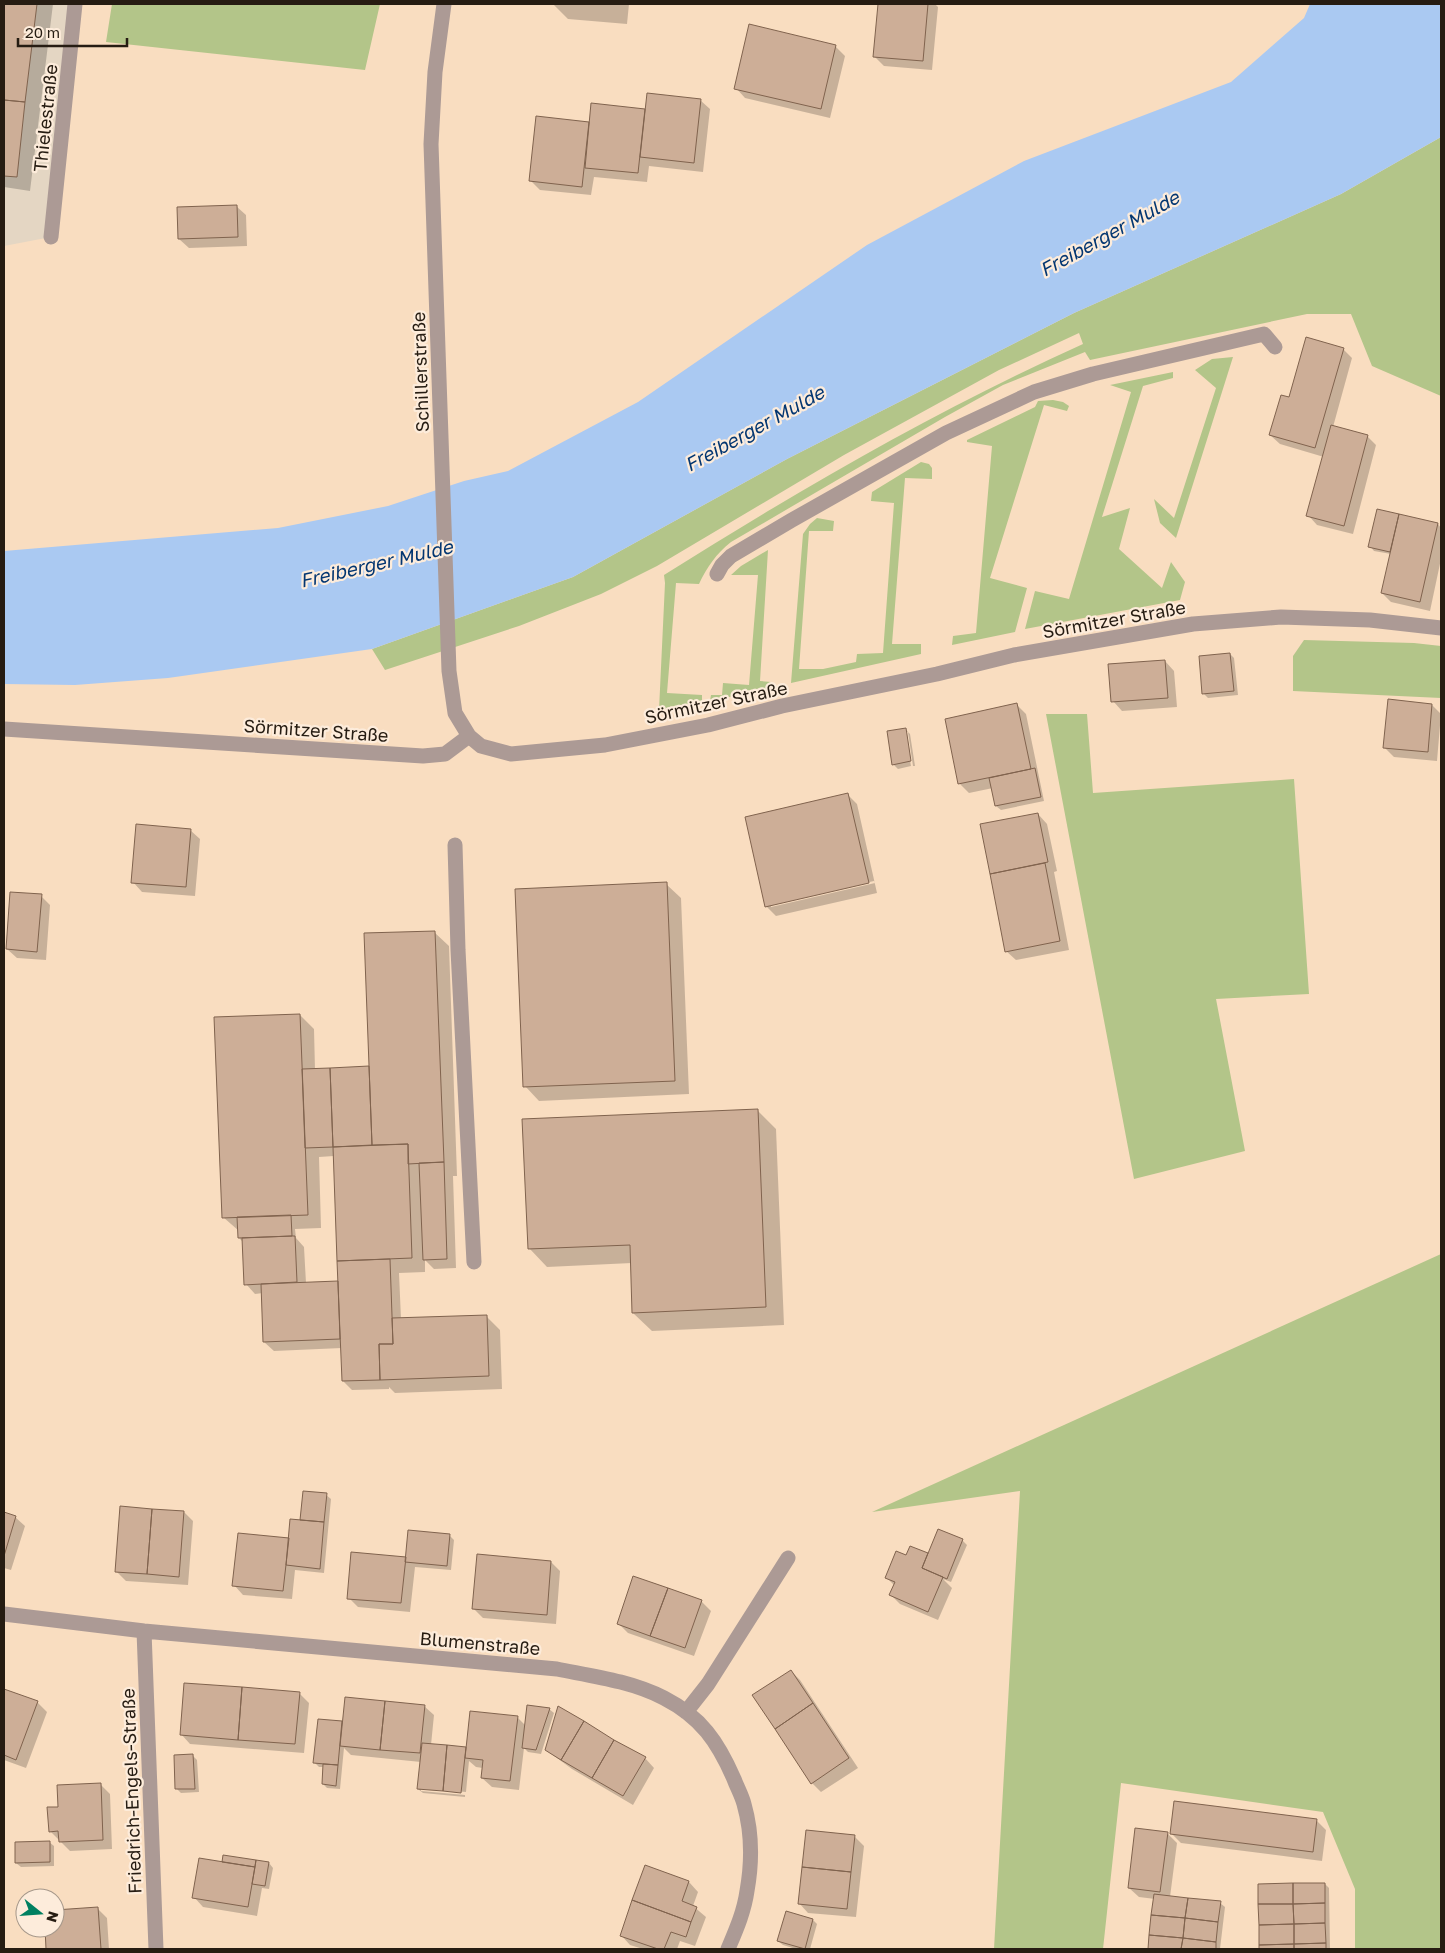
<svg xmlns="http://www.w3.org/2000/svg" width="1445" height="1953" font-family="'Golos Text',sans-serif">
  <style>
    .commercial { fill: #e4d6c3 }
    .green { fill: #b3c589 }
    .water { fill: #aac9f2 }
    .shadow { fill: #0003; fill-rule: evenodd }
    .building { fill: #cdae97; stroke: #80634e }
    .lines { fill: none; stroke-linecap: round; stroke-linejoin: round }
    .minor { stroke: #ac9a95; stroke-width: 15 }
    .labels { text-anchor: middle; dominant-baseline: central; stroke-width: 4.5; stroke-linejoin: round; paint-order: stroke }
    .street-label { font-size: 18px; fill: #261c12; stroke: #fdecdb }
    .water-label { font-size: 19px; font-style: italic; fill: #033671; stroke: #fdecdb }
  </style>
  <rect width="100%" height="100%" fill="#f9ddc0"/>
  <path class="commercial" d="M4 4H69L51 237 4 246Z"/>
  <path class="green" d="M112 4H380L365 70 106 42Z
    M1441 137V396L1372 366 1351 314H1307L1090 360 1085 352 1003 385 945 417 731 542C716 554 707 567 699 584L676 583 667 693 702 695V702L659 710 665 583 664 575C799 490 937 410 1083 344L1079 333 999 370 844 455 657 566 601 594 519 626 385 670 372 649 573 577 787 459 1074 313 1341 194Z
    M1233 357 1176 538 1160 523 1154 499 1174 518 1216 388 1195 370 1212 359Z
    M1173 372V378L1143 386 1102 517 1130 508 1119 549 1162 588 1171 562 1185 582 1180 600 1025 629 1035 591 1069 599 1131 392 1110 385Z
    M1053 400 1063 402 1069 406 1067 411 1044 405 990 578 1027 588 1015 632 952 645 953 636 976 633 992 446 967 442V440L1035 407 1038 401Z
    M921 462 929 464 932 468V479L905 478 892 644H921V654L791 683 803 534 810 524 817 518 834 521 833 531H809L799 669H823L856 662 857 654 883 653 894 503 871 501 872 492Z
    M768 550 760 681 771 682 772 688 710 701 711 695H722L723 683 749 685 758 575H731L741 566Z
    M1304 640 1414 643 1441 646V698L1293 691V656Z
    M1046 714H1087L1093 793 1294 779 1309 994 1216 999 1245 1151 1134 1179Z
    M1441 1254V1949H1355V1889L1323 1812 1121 1783 1103 1949H994L1020 1491 872 1512Z"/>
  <path class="water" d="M1310 4H1441V137L1341 194 1074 313 787 459 573 577 372 649 168 678 75 685 4 684V551L278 528 388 506 464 481 508 471 638 402 867 245 1024 161 1231 82 1304 18Z"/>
  <path class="shadow" d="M4 4H53L30 191 4 187Z
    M553 4H629L627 24 568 19Z
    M879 4H935L938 7 932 70 884 66 874 56Z
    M835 46 845 56 830 118 745 98 736 88Z
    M700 100 710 109 703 172 649 166 647 182 594 177 591 195 540 190 530 180 537 117 590 123 592 104 646 110Z
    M236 206 246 215 247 246 189 248 179 239Z
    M1343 349 1352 358 1333 427 1367 436 1376 445 1353 534 1317 525 1308 515 1324 457 1280 444 1270 435 1290 399Z
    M1378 511 1438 524 1441 528V559L1430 611 1391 602 1382 593 1391 554 1374 551 1370 546Z
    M1230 654 1234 658 1238 695 1208 698 1204 694Z
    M1165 661 1174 671 1177 707 1122 711 1113 701Z
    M1017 705 1026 714 1044 801 1001 810 996 806 993 788 969 793 960 784Z
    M1432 705 1441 714 1437 761 1394 757 1385 748Z
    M905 729 910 734 915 766H913L908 732H905L911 766 898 769 893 764Z
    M848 795 857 804 877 893 776 916 766 906ZM874 881 875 883 771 907V904Z
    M1038 814 1047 824 1057 871 1054 872 1069 950 1016 960 1006 951 982 825Z
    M190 830 200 839 195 896 142 892 133 882Z
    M666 884 681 898 689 1094 539 1101 525 1086Z
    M41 896 50 905 46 960 17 958 7 949Z
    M434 932 449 946 457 1176H453L456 1268 434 1269 425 1260V1272L399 1273 401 1319 486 1316 500 1330 502 1389 395 1393 389 1387V1389L352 1390 343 1381 342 1348 274 1351 264 1342 263 1293 255 1294 246 1284 244 1243 239 1238V1231L223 1217 300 1015 314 1029 315 1070 370 1067ZM334 1156 339 1282 306 1283 304 1247 296 1238 295 1229 321 1228 319 1157Z
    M758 1111 776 1129 784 1325 652 1331 633 1313 632 1263 547 1267 529 1248Z
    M326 1495 331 1499 324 1573 295 1570 292 1599 243 1595 234 1585 290 1539 301 1522Z
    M184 1512 193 1521 188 1585 126 1581 116 1571Z
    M4 1514 15 1517 25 1526 11 1570 4 1568Z
    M449 1535 454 1540 451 1570 415 1567 410 1612 358 1607 349 1598 407 1558Z
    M962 1540 967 1545 951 1582 943 1579 952 1588 938 1620 900 1604 891 1595 895 1586 886 1577 907 1557 911 1547 929 1555Z
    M551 1562 560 1571 556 1624 483 1618 473 1608Z
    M701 1601 711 1611 694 1656 628 1633 618 1623Z
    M791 1671 800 1680 858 1768 821 1792 812 1783Z
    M4 1690 37 1702 47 1712 26 1768 4 1760Z
    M299 1693 309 1703 304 1753 190 1744 181 1734Z
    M424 1706 434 1715 431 1745 465 1748 467 1750 517 1717 526 1726 549 1709 554 1713 541 1754 528 1752 524 1748 519 1790 492 1787 482 1778 483 1768 476 1767 469 1761 466 1792 421 1788V1791L465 1795V1797L423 1793 418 1789 421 1762 351 1755 344 1748 340 1789 327 1788 323 1784 324 1767H319L315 1763 342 1722 344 1724Z
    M546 1750 645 1758 654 1768 633 1805 572 1769Z
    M193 1756 197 1760 199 1792 181 1793 176 1788Z
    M100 1784 110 1794 112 1849 70 1851 50 1831 59 1808Z
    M1317 1821 1326 1830 1322 1861 1181 1843 1171 1833Z
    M1168 1834 1177 1843 1170 1897 1220 1903 1225 1907 1220 1949H1149L1155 1899 1139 1897 1129 1888Z
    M854 1836 864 1846 856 1917 808 1913 799 1903Z
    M49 1842 54 1846V1866L21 1867 16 1863Z
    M269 1863 273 1868 269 1889 262 1888 257 1916 203 1907 194 1897 226 1864Z
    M646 1867 689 1882 698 1892 693 1906 706 1917 695 1946 680 1941 677 1949H643L630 1945 621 1935Z
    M1325 1884 1329 1888 1330 1949H1260L1259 1885Z
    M98 1909 107 1918 109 1949H47L46 1928H55V1911Z
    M813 1920 817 1924 810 1949H796L783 1945 778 1941Z"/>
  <path class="building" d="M4 4H37L25 102 4 100Z
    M878 4H928L923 61 873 57Z
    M749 24 836 45 821 109 734 89Z
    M647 93 701 99 694 163 640 157Z
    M4 100 25 102 17 177 4 176Z
    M591 103 645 109 638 173 585 168Z
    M536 116 589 122 582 187 529 181Z
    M237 205 238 237 178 239 177 207Z
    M1306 337 1344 348 1315 448 1269 435 1281 395 1289 397Z
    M1331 425 1368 435 1344 526 1306 516Z
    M1377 509 1399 514 1390 552 1368 547Z
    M1399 514 1438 523 1420 602 1381 593Z
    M1230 653 1234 691 1202 694 1199 656Z
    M1165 660 1168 698 1111 702 1108 664Z
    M1388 699 1432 704 1428 752 1383 748Z
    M1017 703 1031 769 958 784 945 719Z
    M906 728 911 761 892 765 887 731Z
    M1035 768 1041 797 995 806 989 778Z
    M848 793 869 883 765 907 745 817Z
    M1038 813 1048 862 990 874 980 824Z
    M136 824 191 829 186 887 131 883Z
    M1045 863 1060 941 1005 952 990 874Z
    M667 882 675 1081 523 1087 515 889Z
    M10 892 42 894 37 952 6 949Z
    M435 931 444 1162 408 1164V1144L372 1145 364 933Z
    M300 1014 308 1215 222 1218 214 1017Z
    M369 1066 372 1145 333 1147 330 1068Z
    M330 1068 333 1147 305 1148 302 1069Z
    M758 1109 766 1307 632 1313 630 1245 528 1249 522 1119Z
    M408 1144 412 1258 337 1261 333 1147Z
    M444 1162 447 1259 423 1260 419 1163Z
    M291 1215 292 1236 238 1238 237 1217Z
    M292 1236H295L297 1282 244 1285 242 1238Z
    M390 1259 393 1344H379L380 1380 342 1381 337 1261Z
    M338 1281 340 1339 263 1342 261 1284Z
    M487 1315 489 1376 380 1380 379 1344H393L392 1318Z
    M303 1491 327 1493 324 1522 300 1520Z
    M120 1506 152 1509 147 1574 115 1572Z
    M152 1509 184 1511 179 1577 147 1574Z
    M4 1512 16 1516 4 1556Z
    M290 1519 324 1522 320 1569 286 1565Z
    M938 1529 963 1539 947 1579 922 1568Z
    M408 1530 450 1534 447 1566 405 1562Z
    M238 1533 289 1538 283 1591 232 1586Z
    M910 1546 928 1553 922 1568 943 1577 928 1612 889 1595 895 1582 885 1578 896 1551 906 1555Z
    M351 1552 406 1557 401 1603 347 1599Z
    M477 1554 551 1561 547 1615 472 1609Z
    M633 1576 668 1588 650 1636 617 1624Z
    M668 1588 702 1600 685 1648 650 1636Z
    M791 1670 813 1703 775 1729 752 1695Z
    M184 1683 242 1687 238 1740 180 1735Z
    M242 1687 300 1692 295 1744 238 1740Z
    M4 1689 38 1701 16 1760 4 1755Z
    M345 1697 385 1701 380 1750 340 1746Z
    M385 1701 425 1705 420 1753 380 1750Z
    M813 1703 849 1758 811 1784 775 1729Z
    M527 1705 550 1708 536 1750 522 1748Z
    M558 1706 584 1721 561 1760 545 1750Z
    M470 1711 518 1716 510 1781 481 1778 483 1760 465 1758Z
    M318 1719 342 1721 338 1765 313 1763Z
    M584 1721 614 1740 592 1778 561 1760Z
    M614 1740 646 1757 623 1796 592 1778Z
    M422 1743 447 1745 443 1791 417 1789Z
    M447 1745 466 1747 461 1793 443 1791Z
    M193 1754 195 1789H175L174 1755Z
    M323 1764 338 1765 336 1786 322 1784Z
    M101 1783 103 1840 59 1842 58 1831 49 1832 47 1807H58L57 1785Z
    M1174 1801 1317 1819 1313 1852 1170 1834Z
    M1135 1828 1168 1832 1160 1892 1128 1888Z
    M806 1830 855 1835 851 1872 802 1867Z
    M50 1841V1862L15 1863V1842Z
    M223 1855 256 1860 255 1867 222 1862Z
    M199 1858 255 1867 248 1907 192 1898Z
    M256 1860 269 1862 265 1886 252 1884Z
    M645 1865 689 1881 682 1901 697 1907 691 1922 632 1900Z
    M802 1867 851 1872 847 1909 798 1904Z
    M1293 1883H1325V1903L1293 1904Z
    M1293 1883V1904H1258V1884Z
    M1154 1894 1188 1898 1185 1918 1151 1915Z
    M1188 1898 1221 1901 1218 1922 1185 1918Z
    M632 1900 691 1922 686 1937 671 1932 664 1949H658L620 1936Z
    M1325 1903V1923L1294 1924 1293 1904Z
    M1258 1904H1293L1294 1924 1259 1925Z
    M98 1907 101 1949H46L45 1928H55V1910Z
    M786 1911 813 1919 805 1949 777 1941Z
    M1151 1915 1185 1918 1183 1938 1149 1935Z
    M1185 1918 1218 1922 1216 1942 1183 1938Z
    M1325 1923 1326 1943 1294 1944V1924Z
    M1294 1924V1944L1259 1945V1925Z
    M1149 1935 1183 1938 1181 1949H1148Z
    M1183 1938 1216 1942V1949H1181Z
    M1326 1943V1949H1294V1944Z
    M1294 1944V1949H1259V1945Z"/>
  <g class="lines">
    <path class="minor" d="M444 4 435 72 431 144 449 671 455 713 469 736
      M51 237 75 4
      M717 574 722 565 731 556 792 520 946 433 1034 392 1093 374 1264 334 1275 347
      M4 729 423 756 445 754 469 736 481 746 511 754 605 745 708 725 782 706 937 674 1014 655 1193 624 1281 617 1370 620 1441 628
      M455 845 458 950 474 1262
      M4 1614 144 1631 557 1669C592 1676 631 1681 664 1698 701 1717 718 1742 734 1779 737 1787 742 1796 744 1804 752 1832 752 1863 747 1891 744 1912 736 1930 728 1949
      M144 1631 156 1949
      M686 1712 708 1684 788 1558"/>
  </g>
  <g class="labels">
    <g class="street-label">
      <text transform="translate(45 118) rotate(-84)">Thielestraße</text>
      <text transform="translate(420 372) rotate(-92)">Schillerstraße</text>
      <text transform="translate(1114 619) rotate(-10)">Sörmitzer Straße</text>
      <text transform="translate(716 702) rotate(-12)">Sörmitzer Straße</text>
      <text transform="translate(316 730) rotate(4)">Sörmitzer Straße</text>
      <text transform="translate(480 1643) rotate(5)">Blumenstraße</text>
      <text transform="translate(131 1791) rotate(-92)">Friedrich-Engels-Straße</text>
    </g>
    <g class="water-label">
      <text transform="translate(1109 233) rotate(-29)">Freiberger Mulde</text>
      <text transform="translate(754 428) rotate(-29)">Freiberger Mulde</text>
      <text transform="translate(376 563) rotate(-13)">Freiberger Mulde</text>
    </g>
  </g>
  <rect width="1445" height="1953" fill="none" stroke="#261c12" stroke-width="10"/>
  <g transform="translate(40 1913) rotate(107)"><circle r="24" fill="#fdecdb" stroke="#a7998b"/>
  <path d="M0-4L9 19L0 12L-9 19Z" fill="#008061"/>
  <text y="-8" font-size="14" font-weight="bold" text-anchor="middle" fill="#261c12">N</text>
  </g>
  <path d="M18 38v8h109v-8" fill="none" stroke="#261c12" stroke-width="2.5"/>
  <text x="25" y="38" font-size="15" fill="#261c12" stroke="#fdecdb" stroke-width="4" paint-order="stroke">20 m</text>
</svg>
